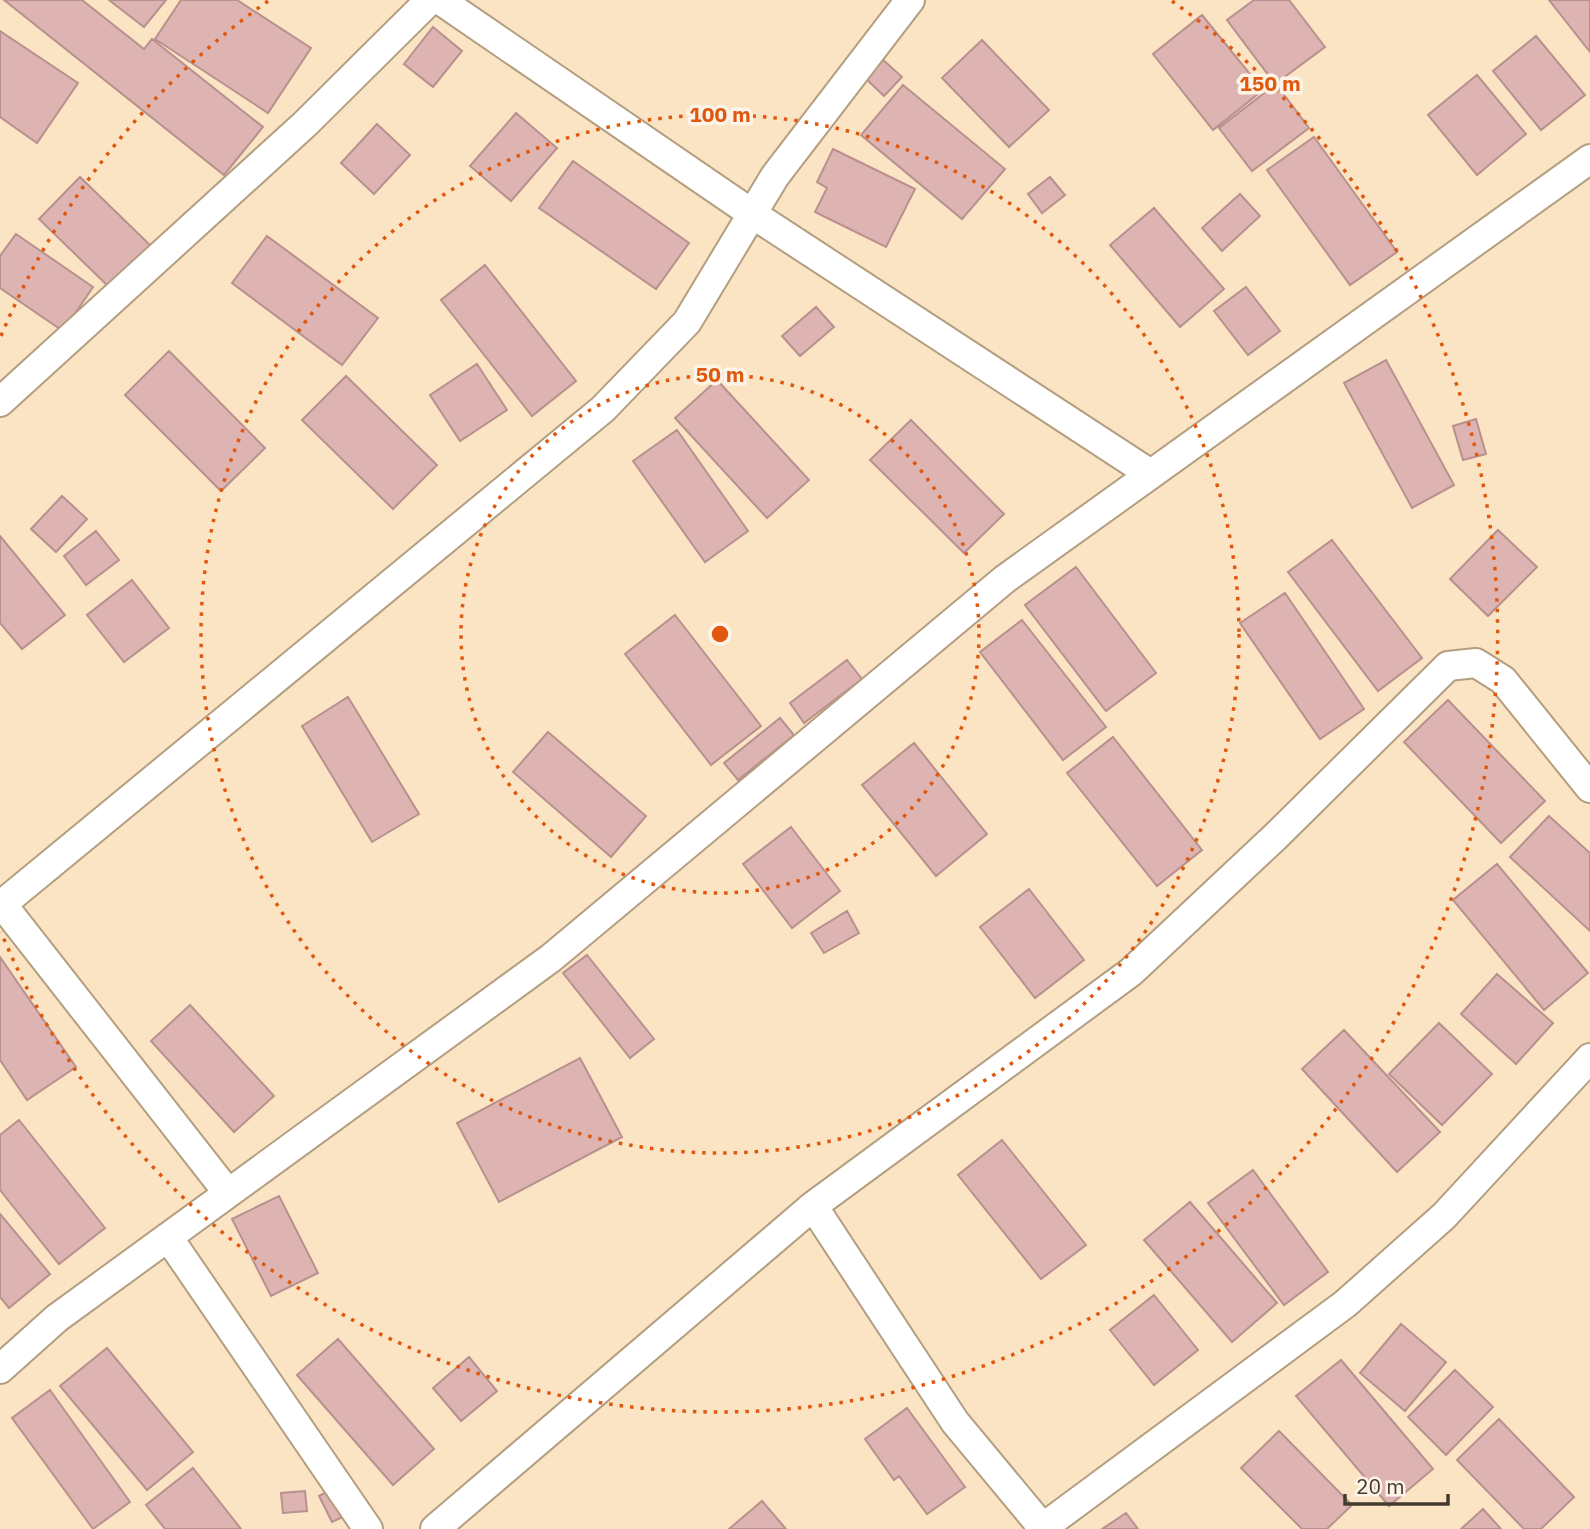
<svg xmlns="http://www.w3.org/2000/svg" width="1590" height="1529" font-family="'IBM Plex Sans',sans-serif">
  <style>
    .building { fill: #deb4b2; stroke: #b8908e; stroke-width: 2 }
    .lines { fill: none; stroke-linecap: round; stroke-linejoin: round }
    .minor-casing { stroke: #b39e80; stroke-width: 32 }
    .minor { stroke: #fff; stroke-width: 28 }
    .ring { fill: none; stroke: #e0580e; stroke-width: 3.5; stroke-dasharray: 3.5 7 }
    .centre { fill: #e0580e; stroke: #fdf4e7; stroke-width: 3.5 }
    .ring-label { font-size: 21px; text-anchor: middle; font-weight: bold; fill: #e0580e; stroke: #fdf4e7; stroke-width: 7; stroke-linejoin: round; paint-order: stroke }
  </style>
  <rect width="100%" height="100%" fill="#fbe4c4"/>
  <path class="building" d="M4 0H82L144 49 152 39 263 127 224 175Z
    M109 0H166L144 27Z
    M181 0H237L311 48 268 113 155 39Z
    M1254 0H1289L1325 47 1275 84 1227 20Z
    M1549 0H1590V52Z
    M1202 15 1263 90 1213 130 1153 54Z
    M433 27 462 51 433 87 404 64Z
    M0 31 78 83 37 143 0 117Z
    M1536 36 1585 95 1541 130 1493 71Z
    M982 40 1049 110 1009 147 942 78Z
    M881 58 902 77 884 96 863 76Z
    M1477 75 1526 134 1477 175 1428 115Z
    M1276 84 1309 128 1252 171 1219 128Z
    M903 85 1005 169 962 219 861 135Z
    M516 113 557 148 511 201 470 166Z
    M377 124 410 155 374 194 341 163Z
    M1314 137 1397 252 1350 285 1267 170Z
    M833 149 915 189 886 247 815 212 827 188 817 182Z
    M573 161 689 243 656 289 539 208Z
    M80 177 151 246 110 288 39 219Z
    M1050 177 1065 195 1042 213 1028 194Z
    M1240 194 1260 216 1222 251 1202 228Z
    M1154 208 1224 289 1180 327 1110 245Z
    M16 234 93 287 63 331 0 288V256Z
    M267 236 378 318 342 365 232 283Z
    M485 265 576 381 532 416 441 300Z
    M1246 287 1280 331 1248 355 1214 311Z
    M816 307 834 327 800 356 782 336Z
    M169 351 265 448 221 491 125 395Z
    M1386 360 1454 485 1412 508 1344 383Z
    M477 364 507 410 460 441 430 395Z
    M346 376 437 465 393 509 302 420Z
    M717 380 809 480 767 518 675 418Z
    M1476 419 1486 454 1463 460 1453 426Z
    M911 420 1004 514 964 553 870 460Z
    M677 430 748 531 705 562 633 461Z
    M62 496 87 519 56 552 31 529Z
    M1498 530 1537 567 1488 616 1450 579Z
    M96 531 119 560 86 585 64 556Z
    M0 536 65 615 22 649 0 623Z
    M1332 540 1422 658 1378 691 1288 572Z
    M1076 567 1156 673 1106 711 1025 605Z
    M132 580 169 628 124 662 87 615Z
    M1285 593 1364 709 1320 739 1240 623Z
    M675 615 761 726 711 765 625 654Z
    M1022 620 1106 727 1063 760 980 652Z
    M847 660 862 679 804 723 790 703Z
    M348 697 419 814 372 842 302 726Z
    M1448 700 1545 801 1501 843 1404 742Z
    M780 718 794 735 738 780 724 763Z
    M548 732 646 816 611 857 513 772Z
    M1113 737 1202 850 1157 886 1067 773Z
    M914 743 987 834 936 876 862 785Z
    M1549 816 1590 853V931L1510 857Z
    M791 827 840 891 792 928 743 864Z
    M1497 864 1588 973 1544 1010 1453 900Z
    M1029 889 1084 960 1035 998 980 927Z
    M847 911 859 933 824 953 811 933Z
    M587 955 654 1039 630 1058 563 973Z
    M0 957 76 1067 27 1100 0 1060Z
    M1497 974 1553 1023 1516 1064 1461 1014Z
    M190 1005 274 1096 234 1132 151 1041Z
    M1439 1023 1492 1074 1442 1125 1389 1074Z
    M1344 1030 1440 1132 1397 1172 1302 1069Z
    M580 1058 622 1137 499 1202 457 1123Z
    M19 1120 105 1228 59 1264 0 1190V1135Z
    M1002 1140 1086 1245 1041 1279 958 1175Z
    M1253 1170 1328 1272 1284 1305 1208 1203Z
    M279 1196 318 1273 271 1296 232 1219Z
    M1190 1202 1277 1303 1232 1342 1144 1240Z
    M0 1214 50 1274 9 1308 0 1297Z
    M1154 1295 1198 1350 1154 1385 1110 1330Z
    M1401 1324 1446 1362 1405 1411 1360 1373Z
    M338 1339 434 1449 393 1485 297 1375Z
    M107 1348 193 1452 147 1490 60 1386Z
    M469 1357 497 1391 461 1421 433 1388Z
    M1341 1360 1433 1469 1389 1506 1296 1396Z
    M1455 1370 1493 1407 1446 1455 1408 1417Z
    M50 1390 130 1502 93 1529 12 1418Z
    M907 1408 965 1487 927 1514 899 1476 894 1480 865 1439Z
    M1499 1419 1574 1497 1541 1529H1524L1457 1460Z
    M1279 1431 1352 1505 1327 1529H1302L1241 1468Z
    M193 1468 241 1529H165L146 1505Z
    M344 1483 358 1510 332 1522 319 1496Z
    M305 1491 307 1511 283 1513 281 1493Z
    M762 1501 786 1529H729Z
    M1483 1509 1501 1529H1461Z
    M1126 1513 1138 1529H1102Z"/>
  <g class="lines">
    <g class="minor-casing">
      <path id="minor" d="M440 0 754 215 1149 473
        M0 402 305 124 430 0
        M2 904 228 1193
        M0 906 603 409 687 322 775 176 910 0
        M813 1206 955 1422 1043 1528
        M168 1237 368 1529
        M0 1369 57 1318 551 958 1005 579 1590 159
        M435 1529 813 1206 1131 972 1275 837 1448 666 1476 663 1503 680 1590 788
        M1041 1529 1345 1304 1444 1216 1590 1058"/>
    </g>
    <use href="#minor" class="minor"/>
  </g>
  <g class="ring">
    <circle cx="720" cy="634" r="259"/>
    <circle cx="720" cy="634" r="519"/>
    <path d="M1 336A778 778 0 0 1 268 1M1172 1A778 778 0 1 1 1 932"/>
  </g>
  <circle cx="720" cy="634" r="10" class="centre"/>
  <g class="ring-label">
    <text x="1270" y="91">150 m</text>
    <text x="720" y="122">100 m</text>
    <text x="720" y="382">50 m</text>
  </g>
  <path d="M1345 1494v10h103v-10" fill="none" stroke="#443b2e" stroke-width="3.5"/>
  <text x="1356" y="1494" font-size="21" fill="#443b2e" stroke="#fdf4e7" stroke-width="5" paint-order="stroke">20 m</text>
</svg>
